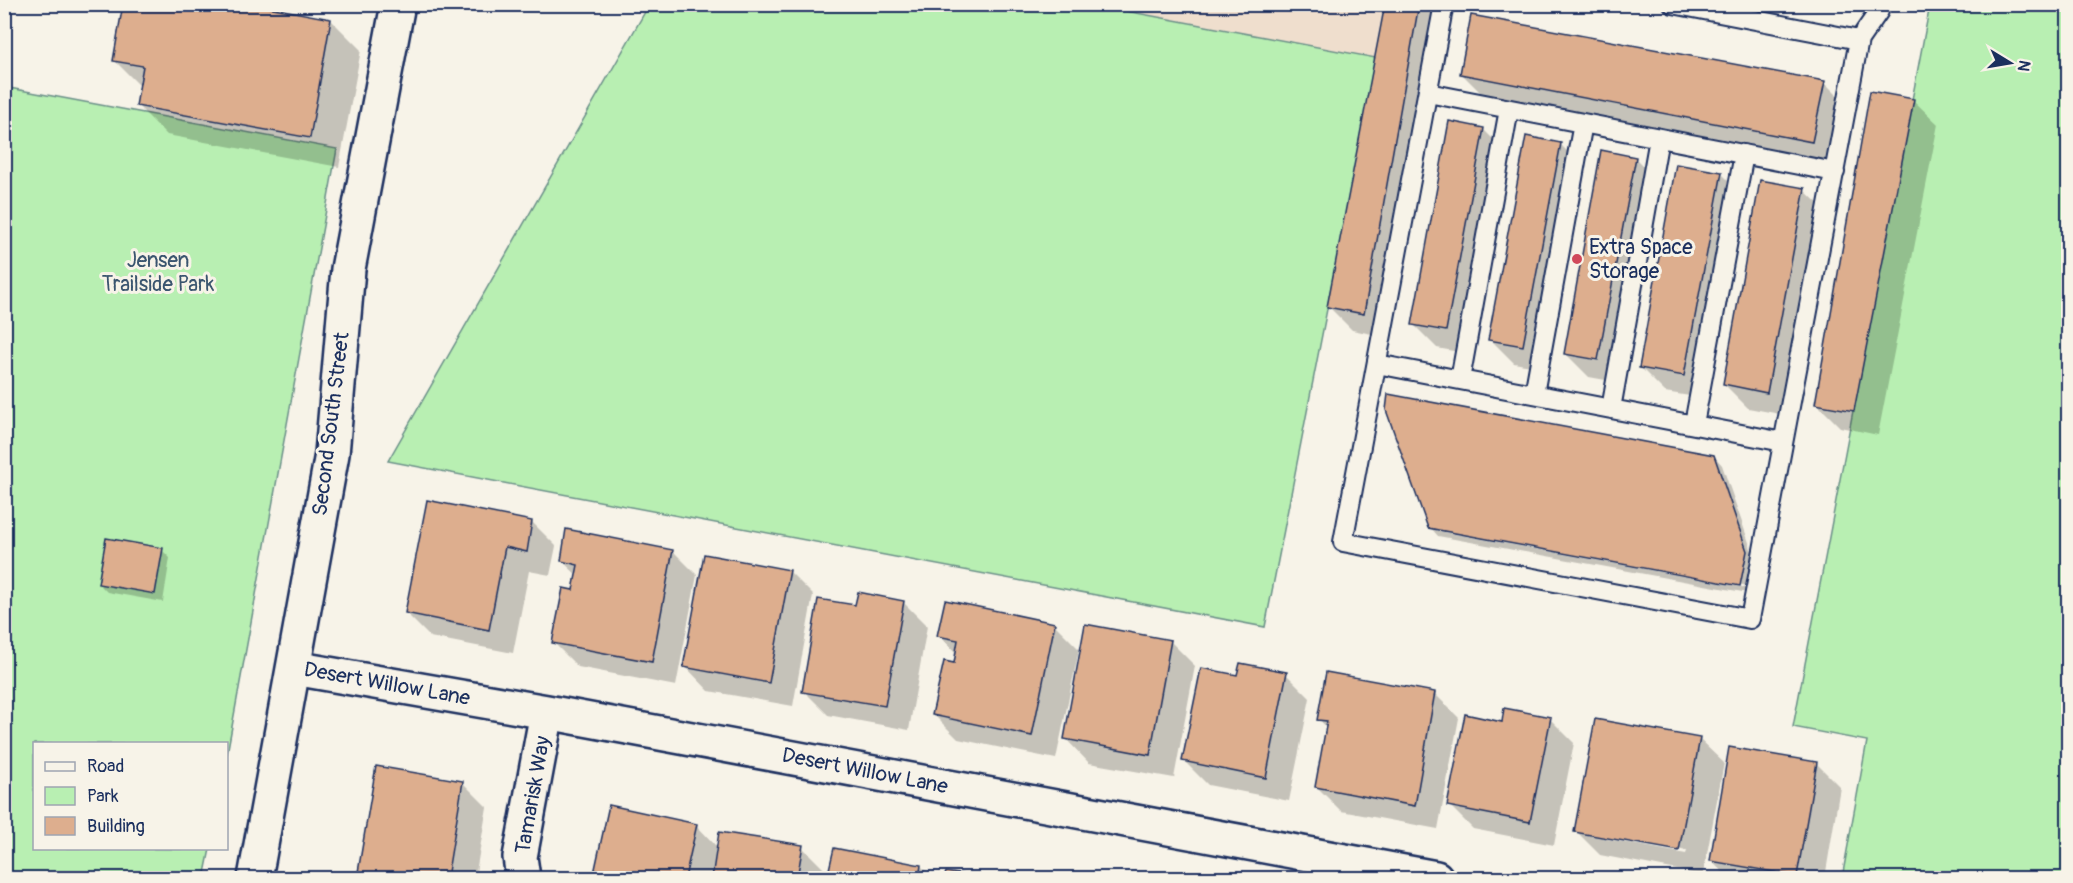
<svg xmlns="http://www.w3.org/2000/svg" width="2073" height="883" font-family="Pangolin,sans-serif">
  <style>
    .built { fill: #efdecd }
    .green { fill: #b8efb2; stroke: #6a8f88; stroke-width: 1.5 }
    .shadow { fill: #0003; fill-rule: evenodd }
    .building { fill: #ddae8e; stroke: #1b2f5e; stroke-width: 1.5 }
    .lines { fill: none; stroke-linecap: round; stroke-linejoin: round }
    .lane-casing { stroke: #1b2f5e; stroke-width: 22 }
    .street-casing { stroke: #1b2f5e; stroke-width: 38 }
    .secondary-casing { stroke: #1b2f5e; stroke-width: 38 }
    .lane { stroke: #f7f3e8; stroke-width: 18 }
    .street { stroke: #f7f3e8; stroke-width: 33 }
    .secondary { stroke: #f7f3e8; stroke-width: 33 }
    .poi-dot { fill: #d1495b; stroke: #f7f3e8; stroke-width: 2 }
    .labels { text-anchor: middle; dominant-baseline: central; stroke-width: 6; stroke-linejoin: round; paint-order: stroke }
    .poi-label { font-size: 21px; fill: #1b2f5e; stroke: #f7f3e8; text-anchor: start }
    .park-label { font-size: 21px; fill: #3a556f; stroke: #f7f3e8 }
    .street-label { font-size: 21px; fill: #1b2f5e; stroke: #f7f3e8 }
  </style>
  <rect width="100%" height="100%" fill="#f7f3e8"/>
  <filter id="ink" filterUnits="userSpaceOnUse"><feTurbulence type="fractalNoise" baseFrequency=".0167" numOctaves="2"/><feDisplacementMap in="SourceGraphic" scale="12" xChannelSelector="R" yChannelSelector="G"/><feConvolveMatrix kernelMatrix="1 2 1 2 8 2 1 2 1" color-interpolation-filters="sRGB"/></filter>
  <g filter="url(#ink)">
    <path class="built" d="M1094 5H1386L1376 58Z"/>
    <path class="green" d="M649 5H1094L1376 58 1265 627 388 461Z
      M1930 5H2068V878H1842L1867 741 1793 727Z
      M4 87 337 149 227 754 226 744H34V848L210 849 204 878H5Z"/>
    <path class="shadow" d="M124 4H280L287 12 331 20 361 50 339 167 167 135 137 105 141 87 114 60Z
      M1386 4H1447L1387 337 1352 330 1328 306Z
      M1857 4H1876L1875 8Z
      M1462 74 1824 82 1848 106 1836 165 1486 98Z
      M1913 100 1938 124 1878 435 1840 427 1816 403Z
      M1483 129 1507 153 1470 354 1437 348 1413 324Z
      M1560 144 1584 168 1547 369 1514 363 1490 339Z
      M1635 158 1659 182 1622 383 1589 377 1565 353Z
      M1721 173 1745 197 1708 399 1665 392 1641 368Z
      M1804 190 1829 214 1791 416 1748 408 1724 384Z
      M1714 456 1722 465 1755 560 1748 593 1438 536 1430 527ZM1433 527 1748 586 1747 588 1433 530Z
      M532 522 556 546 550 575 529 571 513 653 430 637 406 613Z
      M162 550 170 558 163 602 107 592 99 584Z
      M673 551 697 575 676 686 578 667 554 643 575 591 578 576 562 561Z
      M789 571 813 595 793 706 709 691 685 666Z
      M903 602 927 626 909 730 828 715 804 691 856 607Z
      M946 602 1055 625 1080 650H1079L1056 759 958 739 934 715 955 665 957 654 939 635Z
      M1171 642 1195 666 1174 778 1089 763 1065 738Z
      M1286 674 1310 698 1289 801 1208 785 1184 761 1238 677Z
      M1435 694 1459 718 1438 829 1341 811 1317 787 1327 728 1319 719Z
      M1550 719 1574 743 1554 845 1473 829 1449 805 1503 723Z
      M1699 739 1724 763 1703 875 1600 855 1576 831ZM1602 835 1687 851 1686 854 1602 838Z
      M1816 763 1840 787 1825 878H1729L1711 861Z
      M377 768 463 783 487 807 475 878H358Z
      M610 807 696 825 718 848 802 847 826 871 825 878H595Z
      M835 849 921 866 933 878H829Z"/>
    <path class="building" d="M123 4H263L262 6 331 19 310 138 136 106 143 66 113 61Z
      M1385 4H1419L1364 314 1327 307Z
      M1471 15 1825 81 1812 142 1460 74Z
      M1870 91 1914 99 1854 411 1815 404Z
      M1449 121 1484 128 1446 331 1412 325Z
      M1526 136 1561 143 1523 346 1488 340Z
      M1601 150 1636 157 1598 360 1564 354Z
      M1676 164 1722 172 1684 376 1639 368Z
      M1760 180 1805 188 1767 393 1723 384Z
      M1388 394 1714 455 1747 551 1740 586 1428 528 1386 410Z
      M427 500 532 521 527 552 505 547 489 630 405 613Z
      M566 529 673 550 652 662 552 643 563 588 573 590 578 565 561 561Z
      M106 538 163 548 155 594 98 584Z
      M704 554 790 570 769 683 683 667Z
      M858 592 904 601 885 706 802 692 818 599 855 605Z
      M945 600 1055 623 1032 736 932 715 944 661 954 663 958 640 937 636Z
      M1085 624 1171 640 1150 755 1064 739Z
      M1240 663 1287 672 1266 778 1182 761 1201 668 1237 675Z
      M1326 672 1435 692 1415 806 1315 787 1327 721 1317 720Z
      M1504 708 1551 717 1530 822 1447 806 1465 714 1502 722Z
      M1595 719 1700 738 1679 851 1574 832Z
      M1729 747 1817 762 1797 876 1710 861Z
      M376 766 463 781 447 878H357Z
      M609 805 697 824 685 878H593Z
      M719 832 803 845 797 878H712Z
      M834 848 921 865 919 878H827Z
      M946 872 984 878H944Z"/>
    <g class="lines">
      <g class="lane-casing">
        <path id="lane" d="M1444 4 1343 542 1750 619 1859 40 1673 4
          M1859 40 1879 11 1880 4
          M1428 93 1835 172
          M1377 364 1783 442
          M1460 380 1509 109
          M1534 394 1583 123
          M1611 409 1659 138
          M1694 424 1744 154"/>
      </g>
      <g class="street-casing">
        <path id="street" d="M294 668 547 712 1436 878
          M523 878 520 857 547 712"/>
      </g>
      <g class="secondary-casing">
        <path id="secondary" d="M255 878 332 454 348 269 398 4"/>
      </g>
      <use href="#lane" class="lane"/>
      <use href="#street" class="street"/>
      <use href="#secondary" class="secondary"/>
    </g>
  </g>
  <circle class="poi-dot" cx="1577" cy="259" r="6"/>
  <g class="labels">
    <g class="poi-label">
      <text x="1589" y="247">Extra Space<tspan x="1589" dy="24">Storage</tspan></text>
    </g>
    <g class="park-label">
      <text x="158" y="260">Jensen<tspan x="158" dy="24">Trailside Park</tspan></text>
    </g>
    <g class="street-label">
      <text transform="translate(331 424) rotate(-83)">Second South Street</text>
      <text transform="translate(387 684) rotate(10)">Desert Willow Lane</text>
      <text transform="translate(865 771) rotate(11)">Desert Willow Lane</text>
      <text transform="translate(533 795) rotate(-80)">Tamarisk Way</text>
    </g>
  </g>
  <rect width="2073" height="883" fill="none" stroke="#f7f3e8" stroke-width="24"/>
  <rect x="12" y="12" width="2049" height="859" fill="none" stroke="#1b2f5e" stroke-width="2" filter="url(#ink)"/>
  <rect x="33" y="742" width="195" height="108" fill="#f7f3e8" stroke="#9fa5b1" stroke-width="1.5"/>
  <rect x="45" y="762" width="30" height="9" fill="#f7f3e8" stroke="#9fa5b1" stroke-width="1.5"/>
  <text x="87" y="772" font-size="18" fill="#1b2f5e">Road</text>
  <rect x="45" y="787" width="30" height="18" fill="#b8efb2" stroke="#9fa5b1" stroke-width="1.5"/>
  <text x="87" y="802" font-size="18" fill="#1b2f5e">Park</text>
  <rect x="45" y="817" width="30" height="18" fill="#ddae8e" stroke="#9fa5b1" stroke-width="1.5"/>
  <text x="87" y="832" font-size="18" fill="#1b2f5e">Building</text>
  <g transform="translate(2010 63) rotate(101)" stroke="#f7f3e8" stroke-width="4.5" paint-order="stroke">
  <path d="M0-4.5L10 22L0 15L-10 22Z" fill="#1b2f5e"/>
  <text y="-9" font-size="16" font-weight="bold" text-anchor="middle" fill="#1b2f5e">N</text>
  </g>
</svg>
